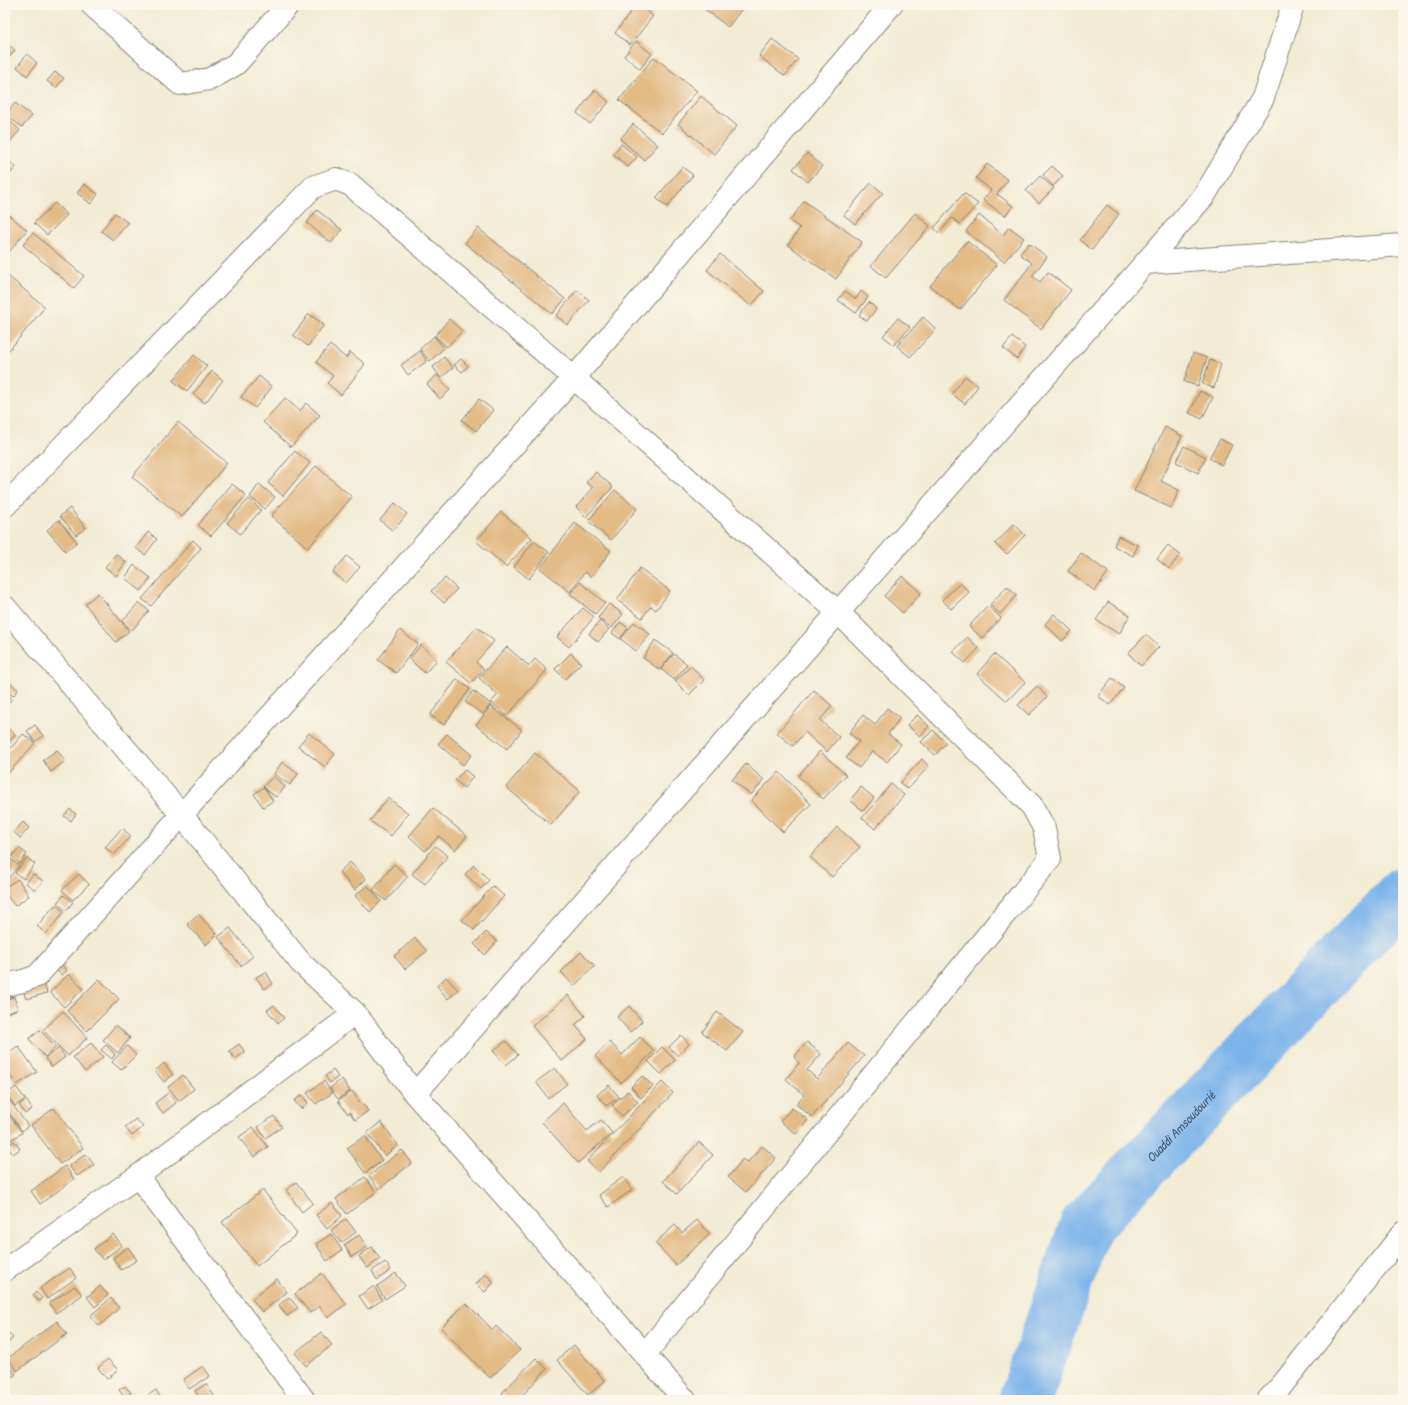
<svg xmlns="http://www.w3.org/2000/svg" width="1408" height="1405" font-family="'Patrick Hand',sans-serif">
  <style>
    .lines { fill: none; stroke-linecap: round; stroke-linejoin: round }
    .river { stroke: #7bb3ea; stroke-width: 53 }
    .building { fill: #e3bb87 }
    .minor-casing { stroke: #878478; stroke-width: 24 }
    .minor { stroke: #fff; stroke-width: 22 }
    .labels { text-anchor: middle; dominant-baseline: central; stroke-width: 4; stroke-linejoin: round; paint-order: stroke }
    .water-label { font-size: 13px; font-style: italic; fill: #42586e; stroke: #fbf7ec }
  </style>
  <rect width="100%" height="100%" fill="#fbf7ec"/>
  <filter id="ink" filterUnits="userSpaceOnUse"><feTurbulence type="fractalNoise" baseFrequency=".025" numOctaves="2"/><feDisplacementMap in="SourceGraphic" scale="8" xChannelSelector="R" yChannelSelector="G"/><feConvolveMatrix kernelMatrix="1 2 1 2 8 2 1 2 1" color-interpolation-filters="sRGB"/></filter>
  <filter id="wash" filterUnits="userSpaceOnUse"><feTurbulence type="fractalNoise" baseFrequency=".012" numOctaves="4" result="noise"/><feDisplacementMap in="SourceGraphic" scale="16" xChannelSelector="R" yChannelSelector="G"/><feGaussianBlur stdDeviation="0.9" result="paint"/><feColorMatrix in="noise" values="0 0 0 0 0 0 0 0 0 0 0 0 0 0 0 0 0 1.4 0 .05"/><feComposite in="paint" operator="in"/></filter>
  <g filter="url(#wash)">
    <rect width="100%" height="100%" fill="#f2ecd4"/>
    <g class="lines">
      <path class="river" id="s1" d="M1025 1400 1086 1225 1403 894"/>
    </g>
    <g id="blocks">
      <path class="building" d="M636 5H638L653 16 630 45 615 33Z
        M700 5H745L728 27Z
        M772 39 798 59 785 76 759 56Z
        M636 41 652 54 640 69 624 56Z
        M5 42 15 50 7 60 5 58Z
        M27 54 37 63 27 76 17 67Z
        M654 57 697 91 662 133 619 100Z
        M55 72 64 78 56 88 47 81Z
        M595 90 609 102 590 124 577 113Z
        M701 96 737 126 714 154 678 124Z
        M15 103 32 116 22 127 6 115Z
        M5 117 20 130 9 143 5 139Z
        M633 124 658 145 644 160 620 139Z
        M621 144 637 157 628 167 613 154Z
        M807 153 822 166 808 182 793 169Z
        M5 158 16 167 5 180Z
        M987 164 1008 180 997 194 1013 206 1005 216 983 200 991 190 976 178Z
        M1052 166 1063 176 1053 186 1043 175Z
        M682 167 693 175 667 207 656 198Z
        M1040 176 1054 188 1039 203 1026 191Z
        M871 183 883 193 855 224 844 215Z
        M84 184 98 194 91 204 77 193Z
        M964 193 978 204 960 224 952 218 939 233 934 228Z
        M804 201 862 242 836 279 788 245 800 228 790 221Z
        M55 203 67 215 47 235 34 223Z
        M1107 205 1119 214 1092 250 1080 240Z
        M317 210 342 230 331 243 307 223Z
        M5 212 27 230 5 257Z
        M115 213 128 223 113 240 101 231Z
        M915 213 930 226 886 278 871 266Z
        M979 215 1003 235 1009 227 1024 238 1004 262 966 231Z
        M478 228 565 299 552 314 465 243Z
        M33 233 84 276 74 288 23 245Z
        M967 241 997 265 960 310 930 286Z
        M1029 243 1047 257 1032 276 1040 282 1048 272 1071 290 1041 329 1004 300 1032 263 1020 254Z
        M720 254 764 291 751 306 707 270Z
        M8 276 45 307 5 355V280Z
        M577 290 589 300 568 325 556 316Z
        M845 291 856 299 861 291 868 297 856 313 838 300Z
        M869 302 876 309 867 321 859 315Z
        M309 314 324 325 308 346 293 335Z
        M923 317 936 329 910 357 897 346Z
        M898 318 910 327 894 345 883 336Z
        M449 319 462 331 447 347 435 336Z
        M434 336 444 348 430 361 420 349Z
        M1012 337 1025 347 1017 359 1003 348Z
        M330 345 346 358 350 352 365 364 341 395 327 383 333 376 316 362Z
        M420 351 427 361 408 375 401 365Z
        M1193 353 1207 358 1198 386 1184 382Z
        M194 355 207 366 187 391 173 381Z
        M444 357 453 368 441 378 433 367Z
        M461 359 468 366 462 372 454 365Z
        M1210 360 1221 364 1214 388 1202 384Z
        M212 371 223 380 205 403 193 394Z
        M437 375 450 390 440 399 427 384Z
        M259 376 272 387 255 408 241 397Z
        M965 376 978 386 965 404 952 394Z
        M1200 391 1213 397 1202 419 1189 413Z
        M285 398 300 411 306 403 320 415 291 447 263 422Z
        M479 399 493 410 476 431 462 420Z
        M178 422 227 463 182 517 132 477Z
        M1165 427 1182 436 1161 481 1179 490 1171 508 1134 491Z
        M1220 439 1232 445 1222 465 1209 458Z
        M1184 446 1206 457 1198 473 1176 462Z
        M295 451 310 463 283 496 268 483Z
        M316 466 352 497 308 548 271 516Z
        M596 472 613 487 586 517 576 507 593 488 586 482Z
        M232 484 246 495 211 536 198 525Z
        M259 484 275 497 265 509 250 497Z
        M615 490 637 509 611 540 588 521Z
        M249 499 261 510 240 534 227 523Z
        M395 503 407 514 393 531 380 520Z
        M70 508 86 528 76 535 60 516Z
        M501 512 532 538 506 567 476 541Z
        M59 520 77 542 65 551 47 530Z
        M575 523 611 551 591 577 585 572 570 592 540 568Z
        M1014 524 1025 535 1007 554 995 544Z
        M148 532 157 539 145 555 136 548Z
        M1118 536 1138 545 1133 556 1114 546Z
        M193 540 201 548 151 606 142 599Z
        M534 541 549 552 529 579 514 567Z
        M1168 545 1180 555 1169 569 1157 559Z
        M1081 553 1108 572 1095 591 1068 571Z
        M116 554 126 562 116 576 105 567Z
        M347 556 360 567 346 583 333 572Z
        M134 565 151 578 141 591 125 578Z
        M640 568 670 591 656 610 651 606 642 618 617 600Z
        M902 576 921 593 903 613 884 596Z
        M445 578 457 589 444 603 431 591Z
        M580 582 605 603 595 614 570 594Z
        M960 583 969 592 951 609 942 600Z
        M1007 586 1017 595 1000 614 990 605Z
        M98 593 129 631 116 642 85 604Z
        M139 602 149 611 132 630 122 622Z
        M1108 602 1130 615 1119 634 1096 620Z
        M609 604 623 614 612 628 598 618Z
        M988 606 1001 618 982 638 969 626Z
        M583 608 594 617 569 647 557 637Z
        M1054 614 1072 631 1062 641 1045 624Z
        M600 621 609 629 598 642 589 634Z
        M620 622 628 628 620 639 612 633Z
        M634 622 650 634 636 651 621 639Z
        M477 627 494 641 476 662 484 669 471 683 446 662Z
        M400 630 418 644 396 673 378 660Z
        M1146 635 1159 647 1141 666 1128 653Z
        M967 637 979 648 965 663 953 652Z
        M655 640 673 653 660 670 643 658Z
        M421 645 437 660 425 673 409 659Z
        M507 647 529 666 535 659 547 670 507 716 491 702 498 695 479 678Z
        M571 653 581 663 565 679 555 669Z
        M674 654 687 664 674 680 661 669Z
        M994 654 1025 682 1007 701 977 674Z
        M691 666 704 680 689 695 675 681Z
        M1112 678 1124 688 1110 705 1098 696Z
        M457 679 470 689 444 725 430 715Z
        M9 682 18 690 13 696 5 689V686Z
        M1037 686 1047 697 1029 715 1018 705Z
        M814 690 832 706 820 720 839 737 827 752 805 732 793 746 777 733Z
        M473 691 491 704 483 714 465 702Z
        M5 693 12 699 5 707Z
        M491 706 522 730 507 749 476 725Z
        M887 708 900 718 888 734 901 744 887 762 872 751 859 768 846 758 859 741 849 733 863 715 875 725Z
        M917 715 929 726 920 736 907 725Z
        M35 725 43 736 35 742 27 731Z
        M6 727 15 734 5 747V729Z
        M933 730 946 743 935 755 921 742Z
        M309 733 335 754 325 767 298 746Z
        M23 734 35 743 5 777V755Z
        M447 734 472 755 463 765 438 744Z
        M57 750 65 761 51 772 43 760Z
        M820 751 846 775 823 799 798 776Z
        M535 753 580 791 551 825 506 787Z
        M922 759 929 766 908 789 900 783Z
        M282 762 298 774 290 785 274 774Z
        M746 764 764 780 751 795 732 780Z
        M465 770 473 777 464 788 455 780Z
        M779 772 811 804 783 832 751 800Z
        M273 776 285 787 276 797 263 787Z
        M891 784 904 795 875 829 862 818Z
        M264 787 273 801 263 807 254 794Z
        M861 787 874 798 863 811 850 800Z
        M388 798 408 813 391 836 370 821Z
        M433 808 467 836 455 850 439 836 425 851 409 836Z
        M70 809 76 814 71 821 64 816Z
        M23 822 29 828 20 838 14 832Z
        M837 827 860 847 832 877 810 857Z
        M122 828 131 836 114 855 105 847Z
        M435 846 448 856 425 884 412 874Z
        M19 848 27 854 20 864 12 856Z
        M10 858 19 866 5 882V863Z
        M27 858 35 864 24 879 15 873Z
        M350 862 366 879 355 890 339 872Z
        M394 864 408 876 386 901 373 890Z
        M474 865 489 880 481 889 465 874Z
        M33 874 43 881 35 890 26 883Z
        M79 874 89 884 73 900 62 890Z
        M18 879 29 896 15 906 5 893V887Z
        M367 885 381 901 370 912 355 896Z
        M493 886 504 896 474 930 462 920Z
        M64 895 73 902 66 911 57 903Z
        M55 905 64 912 46 934 37 926Z
        M198 914 217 934 206 945 187 924Z
        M230 928 253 956 241 966 218 937Z
        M486 932 497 941 485 955 474 944Z
        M415 938 427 951 405 969 394 956Z
        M581 952 595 966 574 986 561 972Z
        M60 962 67 971 61 975 54 967Z
        M266 972 273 984 264 989 256 977Z
        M69 974 83 989 64 1007 50 992Z
        M446 977 458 990 448 999 437 986Z
        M99 979 119 999 87 1031 67 1011Z
        M43 980 47 993 26 999 22 987Z
        M12 988 14 996 5 998V990Z
        M568 995 585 1016 575 1025 587 1039 562 1061 532 1026Z
        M14 997 18 1009 5 1014V1000Z
        M274 1005 284 1018 278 1023 267 1010Z
        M629 1006 642 1021 630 1032 617 1017Z
        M63 1011 87 1038 68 1056 43 1030Z
        M717 1012 743 1032 727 1051 702 1032Z
        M116 1025 130 1038 118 1053 103 1040Z
        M40 1030 56 1047 45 1057 29 1039Z
        M681 1035 689 1044 678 1056 669 1047Z
        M640 1037 654 1051 621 1083 595 1056 610 1042 622 1055Z
        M506 1041 518 1055 506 1065 493 1051Z
        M807 1042 821 1054 807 1070 817 1079 848 1043 864 1056 812 1117 796 1104 804 1095 786 1079 799 1063 794 1057Z
        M91 1043 103 1057 85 1072 73 1057Z
        M239 1044 245 1052 235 1059 229 1051Z
        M106 1045 115 1054 112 1059 101 1050Z
        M18 1046 37 1072 17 1085 5 1068V1055Z
        M127 1046 136 1055 121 1070 112 1062Z
        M662 1047 675 1060 661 1074 648 1061Z
        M59 1048 65 1057 52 1067 45 1058Z
        M164 1063 173 1075 164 1082 155 1071Z
        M555 1068 567 1084 548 1098 536 1082Z
        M333 1070 338 1077 330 1083 325 1076Z
        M183 1075 194 1089 179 1101 168 1087Z
        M642 1076 653 1086 641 1098 631 1087Z
        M342 1079 350 1091 338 1099 330 1088Z
        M324 1081 332 1093 316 1104 307 1093Z
        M662 1082 673 1093 599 1172 587 1161Z
        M609 1085 619 1097 606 1106 597 1095Z
        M16 1087 25 1099 15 1106 7 1094Z
        M352 1091 362 1105 363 1104 368 1111 355 1120 350 1112 348 1114 338 1101Z
        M628 1091 638 1102 622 1116 612 1105Z
        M168 1093 176 1103 163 1113 155 1103Z
        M302 1095 308 1103 301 1109 294 1101Z
        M26 1100 32 1109 25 1114 19 1105Z
        M10 1101 28 1126 22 1131 5 1107V1105Z
        M563 1103 587 1131 601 1120 612 1133 578 1163 542 1122Z
        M54 1108 83 1148 60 1164 31 1125Z
        M792 1108 808 1120 796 1134 780 1121Z
        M5 1109 22 1133 5 1144Z
        M274 1116 282 1127 265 1138 258 1127Z
        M136 1119 143 1127 132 1136 125 1127Z
        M381 1122 398 1145 385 1156 367 1133Z
        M253 1127 268 1147 254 1157 239 1137Z
        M365 1136 382 1161 365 1173 347 1148Z
        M14 1141 20 1149 13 1154 7 1146Z
        M699 1142 713 1155 677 1194 663 1181Z
        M762 1146 776 1158 746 1192 728 1177 743 1159 747 1163Z
        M402 1150 412 1163 379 1189 369 1176Z
        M86 1154 94 1165 77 1176 69 1166Z
        M65 1166 74 1179 40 1204 31 1191Z
        M365 1177 376 1192 347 1214 336 1199Z
        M623 1177 632 1190 608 1207 599 1195Z
        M296 1182 313 1203 302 1212 286 1190Z
        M263 1190 297 1234 257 1266 222 1222Z
        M332 1203 342 1216 327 1229 316 1215Z
        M346 1219 356 1232 341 1243 331 1230Z
        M697 1220 710 1234 676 1265 655 1243 675 1225 682 1233Z
        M113 1234 122 1245 103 1260 94 1249Z
        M331 1234 342 1250 327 1261 316 1244Z
        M359 1235 367 1247 352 1257 344 1245Z
        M128 1247 137 1260 121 1270 113 1258Z
        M372 1247 380 1259 367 1268 359 1256Z
        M385 1262 391 1270 377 1280 372 1271Z
        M70 1268 76 1278 47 1299 40 1288Z
        M322 1273 346 1304 328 1318 319 1306 310 1313 295 1294Z
        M396 1273 405 1286 385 1299 377 1286Z
        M485 1274 494 1282 485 1292 476 1284Z
        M277 1279 287 1292 262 1312 252 1299Z
        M75 1286 82 1295 56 1313 49 1303Z
        M100 1286 108 1295 95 1307 87 1297Z
        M374 1286 382 1300 368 1309 359 1296Z
        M36 1292 42 1298 38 1301 33 1295Z
        M289 1297 298 1308 287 1316 279 1305Z
        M111 1298 119 1308 99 1326 90 1316Z
        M466 1303 493 1330 496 1326 520 1350 490 1378 441 1328Z
        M57 1321 67 1334 17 1371 8 1358Z
        M5 1329 13 1338 5 1345Z
        M321 1332 332 1345 306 1366 295 1353Z
        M574 1345 605 1381 588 1395 557 1360Z
        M536 1358 547 1369 518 1400H509L502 1393Z
        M108 1359 118 1370 107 1379 98 1368Z
        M9 1365 16 1374 5 1382V1368Z
        M203 1366 210 1376 189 1389 183 1380Z
        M206 1384 217 1400H201L195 1391Z
        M125 1386 131 1393 125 1398 119 1390Z
        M156 1390 162 1400H141Z"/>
    </g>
  </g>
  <g filter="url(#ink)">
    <use href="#blocks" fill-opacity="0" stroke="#878478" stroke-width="1"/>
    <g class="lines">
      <g class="minor-casing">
        <path id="minor" d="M92 5 180 84 210 79 236 64 288 5
          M1145 263 1403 245
          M5 506 313 187 336 179 351 185 574 378 838 612 1032 806 1044 828 1050 859 645 1354
          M5 607 181 814 301 963 355 1013 415 1094 685 1400
          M5 985 23 981 37 976 574 378 891 5
          M415 1094 1204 196 1263 98 1293 5
          M138 1176 304 1400
          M5 1270 138 1176 355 1013
          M1268 1400 1282 1385 1403 1233"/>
      </g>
      <use href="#minor" class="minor"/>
    </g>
  </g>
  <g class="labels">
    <g class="water-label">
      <text stroke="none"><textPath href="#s1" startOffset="322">Ouaddi Amsoudourié</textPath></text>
    </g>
  </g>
  <rect width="1408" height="1405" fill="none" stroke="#fbf7ec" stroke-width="20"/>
</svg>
